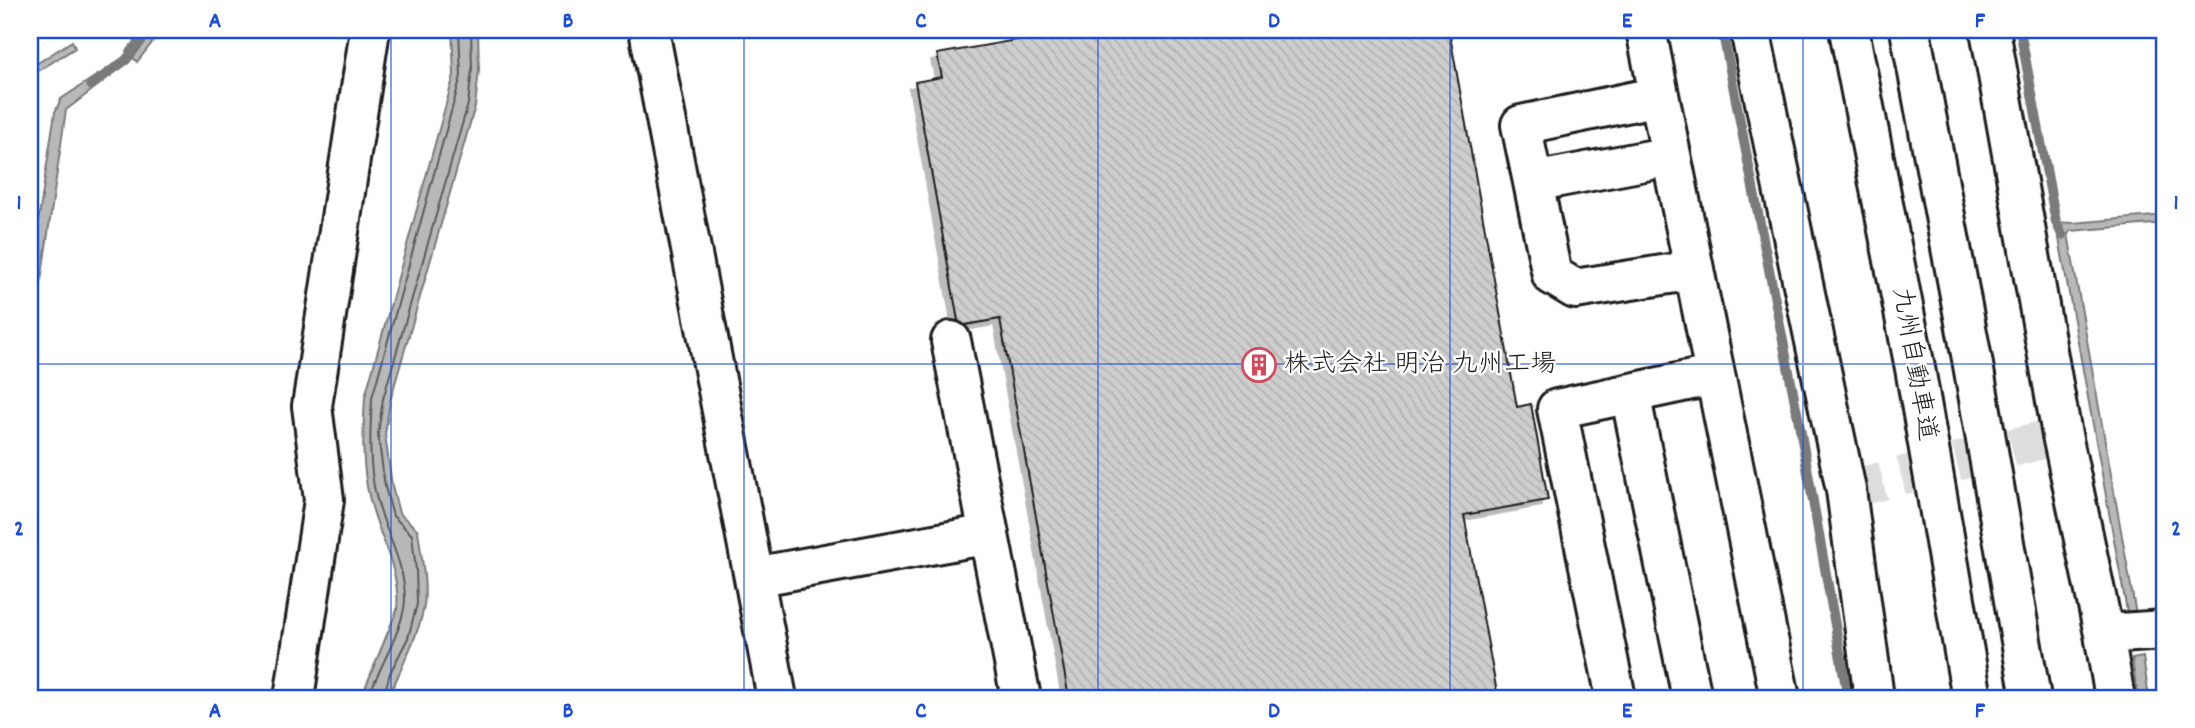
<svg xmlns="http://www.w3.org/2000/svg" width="2195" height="728" font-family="Dekko,'Klee One',sans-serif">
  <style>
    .water { fill: #b8b8b8; stroke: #7a7a7a; stroke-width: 2 }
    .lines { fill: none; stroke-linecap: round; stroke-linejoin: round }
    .shore { stroke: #5a5a5a; stroke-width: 2 }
    .stream { stroke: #7a7a7a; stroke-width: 10 }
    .building { fill: url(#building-back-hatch); stroke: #1c1c1c; stroke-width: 2; filter: url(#shadow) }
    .minor-tunnel { stroke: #ddd; stroke-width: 38; stroke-dasharray: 38 19; stroke-linecap: butt }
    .minor-casing { stroke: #1c1c1c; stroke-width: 44 }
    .highway-casing { stroke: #1c1c1c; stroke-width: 44 }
    .minor { stroke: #fff; stroke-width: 38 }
    .highway { stroke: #fff; stroke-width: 38 }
    .grid { fill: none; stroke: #1d4ed8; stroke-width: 2; stroke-opacity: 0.55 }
    .labels { text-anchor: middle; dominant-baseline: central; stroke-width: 5; stroke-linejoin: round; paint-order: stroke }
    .street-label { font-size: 26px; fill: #1c1c1c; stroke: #fff }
    .poi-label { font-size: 26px; fill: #1c1c1c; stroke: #fff; text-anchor: start }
    .neatline { fill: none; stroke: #1d4ed8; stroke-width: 2.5 }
    .grid-label { font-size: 23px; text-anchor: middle; font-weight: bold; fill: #1d4ed8 }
  </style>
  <defs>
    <pattern id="building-back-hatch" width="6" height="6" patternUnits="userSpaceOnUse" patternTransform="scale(1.75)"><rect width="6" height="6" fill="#cecece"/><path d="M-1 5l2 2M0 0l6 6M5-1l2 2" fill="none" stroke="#b0b0b0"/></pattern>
    <filter id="shadow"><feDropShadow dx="-6" dy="6" stdDeviation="0" flood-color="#0004"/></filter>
  </defs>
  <rect width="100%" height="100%" fill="#fff"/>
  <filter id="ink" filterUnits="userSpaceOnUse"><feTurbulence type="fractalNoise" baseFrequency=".0143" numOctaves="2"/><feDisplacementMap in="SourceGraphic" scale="14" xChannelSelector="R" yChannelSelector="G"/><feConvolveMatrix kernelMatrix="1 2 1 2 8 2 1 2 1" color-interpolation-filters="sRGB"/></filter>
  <g filter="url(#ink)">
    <path class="water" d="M144 30H162L137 62 126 51Z
      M452 30H478L479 70 475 106 390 401 385 434 392 486 399 513 418 530C421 555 427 582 424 606 418 639 400 667 389 698H361L397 610C401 571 379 537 370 500 361 466 363 431 365 397L454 75Z
      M72 41 75 48 30 76V68Z
      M99 74 104 81 66 110 30 357V275L55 112 61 99Z
      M2165 215V223L2071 231 2068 234 2137 620 2129 622 2056 222 2073 223Z
      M2143 657 2149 698H2138L2132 659Z"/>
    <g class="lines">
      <path class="shore" d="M368 698C378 669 405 627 405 598 405 564 385 531 377 500 368 466 370 432 372 398L461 76 459 30
        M383 698 390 673 408 638 417 604 416 570 412 535 393 516 385 487 378 434 383 399 468 104 472 69 471 30"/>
      <path class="stream" d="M2020 30 2056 222 2062 235
        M1723 34 1800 428 1848 698
        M91 85 126 60 150 30"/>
    </g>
    <path class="building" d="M1073 30H1449L1517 407 1531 404 1548 500 1464 515 1498 698H1069L1000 319 959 326 915 82 942 77 937 54Z"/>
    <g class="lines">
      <path class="minor-tunnel" d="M1846 490 2062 435"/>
      <g class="minor-casing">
        <path id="minor" d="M649 30 777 698
          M1646 30 1780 698
          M1750 30 1846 490 1874 698
          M1990 30 2062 435 2104 634 2115 698
          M1671 156 1533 182 1552 275 1575 289 1694 270
          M1533 182 1521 125 1659 96
          M951 341 1021 698
          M1630 393 1692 698
          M754 577 989 534
          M2104 634 2165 630
          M294 698 324 500 312 406 370 30
          M1616 698 1557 409 1715 375"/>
      </g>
      <g class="highway-casing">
        <path id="highway" d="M1849 30 1915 368 1972 698
          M1910 30 1972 359 2031 698"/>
      </g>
      <use href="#minor" class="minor"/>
      <use href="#highway" class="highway"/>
    </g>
  </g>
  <path class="grid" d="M391 30V698M744 30V698M1098 30V698M1450 30V698M1803 30V698M30 364H2165"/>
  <defs>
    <g id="building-ring" transform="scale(1.75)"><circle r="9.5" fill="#fff" stroke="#d1495b" stroke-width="1.5"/><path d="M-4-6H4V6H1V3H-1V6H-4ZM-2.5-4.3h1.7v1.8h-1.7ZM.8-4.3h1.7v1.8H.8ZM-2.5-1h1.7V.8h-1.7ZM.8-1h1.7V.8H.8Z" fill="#d1495b"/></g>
  </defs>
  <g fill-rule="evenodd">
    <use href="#building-ring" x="1259" y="365"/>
  </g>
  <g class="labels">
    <g class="street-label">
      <text transform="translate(1913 364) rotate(80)">九州自動車道</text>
    </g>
    <g class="poi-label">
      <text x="1284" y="365">株式会社 明治 九州工場</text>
    </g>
  </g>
  <rect width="2195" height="728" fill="none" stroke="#fff" stroke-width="77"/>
  <rect x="38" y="38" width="2118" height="652" class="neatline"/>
  <g class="grid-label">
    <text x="215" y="27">A</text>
    <text x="568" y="27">B</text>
    <text x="921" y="27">C</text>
    <text x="1274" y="27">D</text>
    <text x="1627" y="27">E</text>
    <text x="1980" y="27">F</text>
    <text x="19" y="209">1</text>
    <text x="2176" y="209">1</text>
    <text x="19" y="535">2</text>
    <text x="2176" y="535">2</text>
    <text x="215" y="717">A</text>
    <text x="568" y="717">B</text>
    <text x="921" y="717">C</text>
    <text x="1274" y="717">D</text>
    <text x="1627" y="717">E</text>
    <text x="1980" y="717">F</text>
  </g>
</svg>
